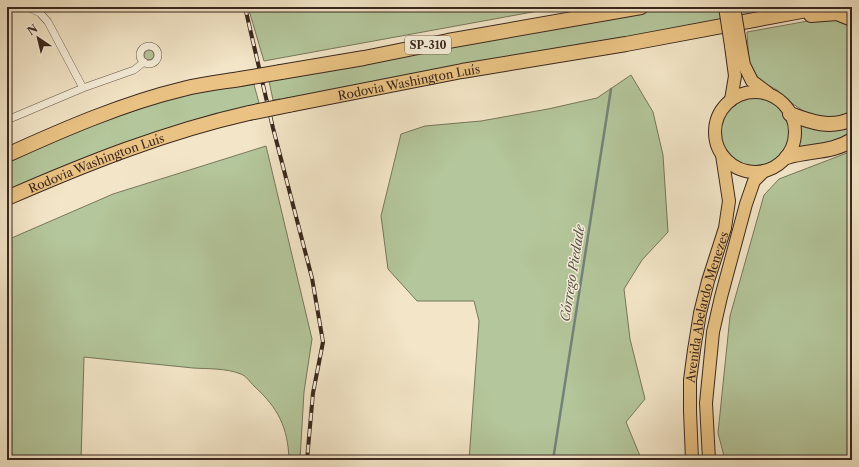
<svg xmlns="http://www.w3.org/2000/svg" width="859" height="467" font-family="'Libre Caslon Text',serif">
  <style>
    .green { fill: #b4c69b; stroke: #77765c }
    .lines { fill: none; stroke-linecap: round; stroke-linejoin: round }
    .stream { stroke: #748379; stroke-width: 2.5 }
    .minor-casing { stroke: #685748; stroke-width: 8 }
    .primary-casing { stroke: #3a271e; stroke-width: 14 }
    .motorway-casing { stroke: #3a271e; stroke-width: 16 }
    .minor { stroke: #f7efdb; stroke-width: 7 }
    .primary { stroke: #eac384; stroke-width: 12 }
    .motorway { stroke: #eac384; stroke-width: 14 }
    .rail-casing { stroke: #3a271e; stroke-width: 4 }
    .rail { stroke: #f7efdb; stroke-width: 2.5; stroke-dasharray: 8; stroke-linecap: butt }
    .primary-bridge-casing { stroke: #3a271e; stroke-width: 14; stroke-linecap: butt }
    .motorway-bridge-casing { stroke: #3a271e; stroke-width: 16; stroke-linecap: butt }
    .primary-bridge { stroke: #eac384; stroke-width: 12 }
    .motorway-bridge { stroke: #eac384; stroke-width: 14 }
    .labels { text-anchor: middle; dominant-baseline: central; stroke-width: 3; stroke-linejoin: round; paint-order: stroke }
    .shield { fill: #f7efdb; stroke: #736357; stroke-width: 1 }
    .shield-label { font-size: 11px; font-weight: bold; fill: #3a271e }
    .street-label { font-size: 12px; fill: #3a271e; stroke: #f7efdb }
    .water-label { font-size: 13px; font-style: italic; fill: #57554b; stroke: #f7efdb }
  </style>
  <rect width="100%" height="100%" fill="#f3e6c8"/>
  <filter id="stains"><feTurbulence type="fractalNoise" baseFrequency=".005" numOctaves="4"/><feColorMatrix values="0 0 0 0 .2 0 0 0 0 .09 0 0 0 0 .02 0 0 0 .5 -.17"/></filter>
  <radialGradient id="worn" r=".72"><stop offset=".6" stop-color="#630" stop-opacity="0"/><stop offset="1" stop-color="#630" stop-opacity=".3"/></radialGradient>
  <path class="green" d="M248 7H560L264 61Z
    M673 7H796L281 101 280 99 273 100 269 81Z
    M830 17 852 25V112L831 119 811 116 793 104 777 90 760 81 749 63 747 32Z
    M144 55a5 5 0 1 1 10 0a5 5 0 1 1-10 0Z
    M631 75 653 112 663 155 668 232 642 260 624 289 630 339 645 399 626 422 640 456 554 460H469L479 321 474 301H417L388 269 381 216 401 134 425 126 481 121 548 109 597 98Z
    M253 81 259 103 7 193V159L58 137 186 93Z
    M719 132a36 36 0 1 1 72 0a36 36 0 1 1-72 0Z
    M794 120 852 121V138L792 151C796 140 798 130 794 120Z
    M266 146 312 339 304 392 300 460H289C288 427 278 408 254 386 250 382 246 376 241 374 226 368 208 369 193 368 156 364 120 361 84 357L81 460H7V240L113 194Z
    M852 151V460H725L718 433 730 316 764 195 779 179Z"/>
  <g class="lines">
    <path class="stream" d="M553 460 611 89"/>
    <g class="minor-casing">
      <path id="minor" d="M14 7H15
        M28 7 40 13 48 22 83 88
        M140 55a9 9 0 1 1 18 0a9 9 0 1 1-18 0Z
        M7 120 83 88 134 70 144 62"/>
    </g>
    <g class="primary-casing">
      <g id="primary">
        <path d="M740 43 744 65 752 81 768 93"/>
        <path d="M731 46 735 76 731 100"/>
        <circle cx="755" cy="132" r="40"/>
        <path id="s1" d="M692 460 690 411V380L694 350 700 313 708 281 725 228 729 201 722 155"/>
        <path d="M709 460 706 403 713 332 721 297 746 204 754 181 764 171"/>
      </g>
    </g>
    <g class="motorway-casing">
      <g id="motorway">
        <path d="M811 15 837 13 852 19"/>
        <path d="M281 72 364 58 448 41 641 7"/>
        <path id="s2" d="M289 105 462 71 626 44 823 7"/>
        <path d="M790 114C811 122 830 129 852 119"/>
        <path d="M7 155C62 130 124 103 183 89 202 84 221 82 240 79"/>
        <path d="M787 157C809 150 832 153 852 140"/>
        <path id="s3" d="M7 198C85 164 165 132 249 113"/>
      </g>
    </g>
    <use href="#minor" class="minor"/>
    <use href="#primary" class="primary"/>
    <use href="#motorway" class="motorway"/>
    <g class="rail-casing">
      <path id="rail" d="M245 7 273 128 312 278 323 342 313 393 307 460"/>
    </g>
    <use href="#rail" class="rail"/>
    <g class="primary-bridge-casing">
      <path id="primary-bridge" d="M725 7 731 46
        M734 7 740 43"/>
    </g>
    <g class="motorway-bridge-casing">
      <path id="motorway-bridge" d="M240 79 281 72
        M249 113 289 105"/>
    </g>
    <use href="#primary-bridge" class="primary-bridge"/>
    <use href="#motorway-bridge" class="motorway-bridge"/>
  </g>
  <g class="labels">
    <rect class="shield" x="405" y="36" width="46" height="18" rx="3"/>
    <g class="shield-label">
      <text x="428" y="45">SP-310</text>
    </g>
    <g class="street-label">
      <text stroke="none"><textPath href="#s2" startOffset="122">Rodovia Washington Luís</textPath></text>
      <text stroke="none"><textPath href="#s3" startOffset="96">Rodovia Washington Luís</textPath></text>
      <text stroke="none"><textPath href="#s1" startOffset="155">Avenida Abelardo Menezes</textPath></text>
    </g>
    <g class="water-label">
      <text transform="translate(572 273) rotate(-81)">Córrego Piedade</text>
    </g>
  </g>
  <rect width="859" height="467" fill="none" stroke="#f3e6c8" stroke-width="24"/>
  <rect x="8" y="8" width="843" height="451" fill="none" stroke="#3a271e" stroke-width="2"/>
  <rect x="12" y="12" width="835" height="443" fill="none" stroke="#3a271e"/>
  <g transform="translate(38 38) rotate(325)" stroke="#f7efdb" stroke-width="3" paint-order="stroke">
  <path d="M0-3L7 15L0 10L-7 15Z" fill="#3a271e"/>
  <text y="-6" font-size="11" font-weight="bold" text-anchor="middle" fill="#3a271e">N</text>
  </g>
  <rect width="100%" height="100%" filter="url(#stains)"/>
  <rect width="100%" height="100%" fill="url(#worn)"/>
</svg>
